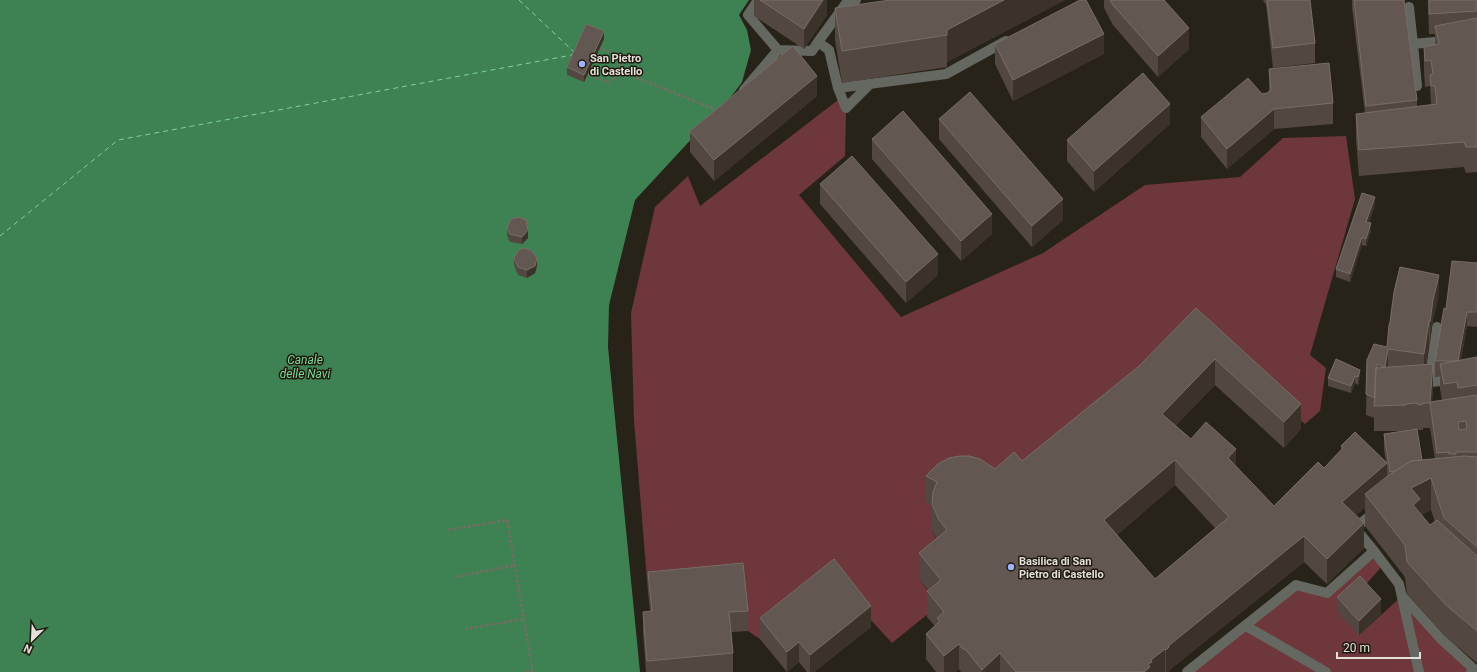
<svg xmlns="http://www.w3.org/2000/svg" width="1477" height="672" font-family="Roboto,sans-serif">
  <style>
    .green { fill: #6d373c }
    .water { fill: #3e8152 }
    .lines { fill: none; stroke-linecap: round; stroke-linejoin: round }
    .ferry { stroke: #7bd794; stroke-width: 1; stroke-dasharray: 5 4; stroke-linecap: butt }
    .path { stroke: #736e65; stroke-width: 2.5; stroke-dasharray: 3 2; stroke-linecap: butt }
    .street { stroke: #656761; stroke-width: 10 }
    .wall { fill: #534841; fill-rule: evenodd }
    .shaded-wall { fill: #3b3229 }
    .building { fill: #635851; stroke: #776e66; fill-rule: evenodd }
    .poi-dot { fill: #a1b2fd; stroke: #1f190f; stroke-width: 1.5 }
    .labels { text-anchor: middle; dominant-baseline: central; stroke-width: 3; stroke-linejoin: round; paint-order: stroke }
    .poi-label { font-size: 11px; font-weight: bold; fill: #e5e1da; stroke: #1f190f; text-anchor: start }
    .water-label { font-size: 12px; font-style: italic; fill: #7bd794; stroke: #1f190f }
  </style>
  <rect width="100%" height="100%" fill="#282318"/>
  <path class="green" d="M838 100 846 114 845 156 799 195 901 317 1043 253 1145 185 1240 177 1283 138 1346 136 1355 199 1310 355 1326 368 1320 411 1305 424 1196 334 1058 458 937 507 932 529 936 540 919 579 939 605 892 643 834 580 760 639 748 631 743 583 648 592 634 421 631 313 655 207 688 176 700 206Z
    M1374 551 1384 564 1360 591 1359 635 1402 596 1471 672H1187L1296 585 1327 593Z"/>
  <path class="water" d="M0 0H749L739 15 747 30 751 50 742 82 734 93 635 200 609 305 608 347 640 672H0Z"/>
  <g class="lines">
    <path class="ferry" d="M519 0 574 52
      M0 236 118 140 572 55"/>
    <path class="path" d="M598 48H600L619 56 620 71 719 111
      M587 72 588 74 610 83 620 71
      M448 530 507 520 533 672
      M456 577 515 565
      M465 629 523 619
      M526 672 533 671"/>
    <path class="street" d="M758 0 748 15 778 50
      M856 0 847 2 818 42 829 50 838 88 846 108 870 84
      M1409 7 1413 44
      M778 50 812 51 818 42
      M1417 86 1413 44 1477 38
      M838 88 946 74 1006 41
      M744 90 778 50
      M1430 377 1437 327
      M1419 383 1477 378
      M1374 551 1399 584 1419 672
      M1403 597 1441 639 1474 669 1471 672
      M1246 626 1326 672
      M1187 672 1296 585 1327 593 1374 551 1355 528 1375 512"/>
  </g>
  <path class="wall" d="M754 0H827V15L804 49 754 16Z
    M1065 0 947 62V67L842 83 835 40V8Z
    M1104 0H1164L1189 49 1158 77 1113 25 1104 8Z
    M1263 0H1310L1315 43V63L1273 68 1266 5Z
    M1352 0H1404L1417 100V107L1431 105 1430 86 1425 87 1424 72V47L1435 45V34H1429L1428 0H1477V172L1466 173 1464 167 1359 176 1356 139V114L1365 113 1352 8Z
    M604 39 584 82 567 75V67Z
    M995 44 1104 54 1013 101 995 64Z
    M1269 69 1333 103V124L1274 129 1227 169 1201 137V117L1262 94 1267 93 1269 92Z
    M817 96 714 181 690 152V131Z
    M939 119 1063 220 1032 247 939 139Z
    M1170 124 1094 192 1067 161V140Z
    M872 139 992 234 961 261 872 159Z
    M820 184 938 275 906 303 820 204Z
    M1375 205 1369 222 1371 231 1366 246 1362 245 1350 282 1336 277V269Z
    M507 228 528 238 522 244 510 242 507 236Z
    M514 258 537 266 535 273 527 278 518 275 514 265Z
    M1477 263V327L1467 326 1461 360 1477 357V663L1447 638 1407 594 1405 577 1365 526V508L1356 515 1364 548 1327 584 1304 562 1172 668 1169 671V672H961L959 669 955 672H936L926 659V634L935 626 927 617V591L928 590 919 579V553L936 539 932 529V505L926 502V476L995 469 1022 461 1138 367 1196 308 1301 429 1284 448 1215 385 1175 426 1191 439 1236 466 1274 506 1324 468 1341 450V446L1386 462 1384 449V434L1422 460 1435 459 1430 428H1423V430H1418L1417 429 1406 430V431H1374V418L1366 415 1367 360 1387 347 1439 295 1433 320 1430 342H1429L1426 365 1433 390 1432 402 1442 400 1440 389V376H1435V361L1446 309ZM1175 485 1215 528 1155 579 1117 535ZM1431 510 1435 522 1430 525 1422 515Z
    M1336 359 1360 377 1358 385 1355 383 1351 393 1328 386V378Z
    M648 572 748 611V631L731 632 733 653V672H646L643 633V612L650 611 648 592Z
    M1337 597 1381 614 1359 635 1337 612Z
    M760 618 871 627 814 672H807L799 662 787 672 760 639Z"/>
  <path class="shaded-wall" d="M823 0H827V15L804 49V29Z
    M1004 0H1065L947 62V30Z
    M1189 28V49L1158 77V56Z
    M604 31V39L584 82V75Z
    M1104 34V54L1013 101V80Z
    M817 76V96L714 181V160Z
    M1170 104V124L1094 192V171Z
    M1274 109V129L1227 169V149Z
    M1375 197V205L1366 229V222Z
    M1063 199V220L1032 247V226Z
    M992 214V234L961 261V241Z
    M1371 223V231L1366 246V239Z
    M528 230V238L522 244V237Z
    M1362 237V245L1350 282V274Z
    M938 254V275L906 303V282Z
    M537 258V266L535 273 527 278V270Z
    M1439 275V295L1433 320 1430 342V322L1433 300Z
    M1467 312V326L1458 375V361Z
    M1429 321V342L1424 375V354Z
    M1388 349V370L1385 367Z
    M1215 359V385L1162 440V414Z
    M1433 364V390L1431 412 1430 402Z
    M1360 370V377L1358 385V377Z
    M1355 376V383L1351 393V386Z
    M1301 404V429L1284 448V422Z
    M1236 449V474L1228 458Z
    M1175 460V485L1104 546V520Z
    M1387 463V489L1365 494V508L1342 527V502Z
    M1431 478V510L1420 516 1413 537 1411 488Z
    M1364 523V548L1327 584V559Z
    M1304 536V562L1172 668 1169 671V672H1166V650L1172 643Z
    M1381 599V614L1359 635V621Z
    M871 606V627L814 672H810V655Z
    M799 642V662L787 672V652Z
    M959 644V669L955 672H944V656Z
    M1165 649V672H1144L1151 660Z
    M1000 653V672H982V670Z"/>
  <path class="building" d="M760 0H823L804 29Z
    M890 0H1004L947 30V35L842 51 835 8Z
    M1080 0H1086L1104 34 1013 80 995 44Z
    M1110 0H1164L1189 28 1158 56 1113 5Z
    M1267 0H1310L1315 43 1273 48Z
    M1354 0H1404L1417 100 1366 106Z
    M1429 0H1477V11L1429 14Z
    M1477 18V147H1466L1464 142 1359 150 1356 114 1437 104 1435 86H1431L1430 75 1433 74 1431 60 1425 61 1424 47 1439 44 1435 26Z
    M586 24 604 31 584 75 567 67Z
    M793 46 817 76 714 160 690 131Z
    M1329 63 1333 103 1274 109 1227 149 1201 117 1248 78 1262 94 1267 93 1271 90 1269 69Z
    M1143 73 1170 104 1094 171 1067 140Z
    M970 92 1063 199 1032 226 939 119Z
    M903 111 992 214 961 241 872 139Z
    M852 156 938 254 906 282 820 184Z
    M1362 193 1375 197 1366 222 1371 223 1366 239 1362 237 1350 274 1336 269Z
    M518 217 526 220 528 230 522 237 510 234 507 228 511 219Z
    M523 248 531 250 537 258 535 266 527 270 518 267 514 258 518 251Z
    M1452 261 1477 263V312H1467L1458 361H1435L1444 308 1446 309Z
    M1400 267 1439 275 1433 300 1430 322 1429 321 1424 354 1388 349 1385 367 1377 364V368H1376L1375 398 1366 394 1367 360 1374 344 1387 347 1389 325 1390 322 1394 292Z
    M1196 308 1301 404 1284 422 1215 359 1162 414 1191 439 1206 422 1236 449 1228 458 1274 506 1318 462 1324 468 1343 448 1341 446 1355 432 1387 463 1342 502 1364 523 1327 559 1304 536 1172 643 1168 646 1169 647 1166 650 1165 649 1151 660 1152 662 1148 664 1150 667 1144 672H1143L1141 671 1140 672H1016L1000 653 982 670 966 650 962 648 959 644 944 656 926 634 940 621 937 618 944 612 927 591 941 580 919 553 947 530 939 520 932 504 933 492 937 482 926 476 938 464 949 458 960 456H969L980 459 995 469 1014 452 1022 461 1138 367ZM1175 460 1229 517 1155 579 1104 520Z
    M1477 357V385L1458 388 1457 382 1444 384 1440 364Z
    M1336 359 1360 370 1358 377 1355 376 1351 386 1328 378Z
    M1433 364 1430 402 1477 395V452H1456V454H1449V452L1437 453 1430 403H1423V404L1418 405 1417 403 1406 404V405L1374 406 1376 368ZM1466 421 1467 429 1459 430 1458 422Z
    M1417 429 1422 460 1411 461 1395 471 1390 472 1384 434Z
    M1464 456 1477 457V547L1444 518 1431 478 1411 488 1420 499 1413 505 1430 525 1437 520 1477 556V631L1447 606 1407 562 1405 545 1365 494 1389 475 1411 461Z
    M834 559 871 606 810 655 799 642 787 652 760 618Z
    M743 563 748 611 729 612 733 653 647 661 643 612 652 611 648 572Z
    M1360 576 1381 599 1359 621 1337 597Z"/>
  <g class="poi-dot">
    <circle cx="582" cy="64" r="4"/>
    <circle cx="1011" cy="567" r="4"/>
  </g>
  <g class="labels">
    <g class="poi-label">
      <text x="590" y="58">San Pietro<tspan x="590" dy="13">di Castello</tspan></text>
      <text x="1019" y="561">Basilica di San<tspan x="1019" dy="13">Pietro di Castello</tspan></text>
    </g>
    <g class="water-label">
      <text x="305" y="360">Canale<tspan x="305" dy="14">delle Navi</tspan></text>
    </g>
  </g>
  <g transform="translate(32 640) rotate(204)" stroke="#1f190f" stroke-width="3" paint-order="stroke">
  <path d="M0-3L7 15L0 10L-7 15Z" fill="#e5e1da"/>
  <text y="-6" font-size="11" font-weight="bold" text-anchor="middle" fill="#e5e1da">N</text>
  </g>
  <path d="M1337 652v6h83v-6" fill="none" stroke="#e5e1da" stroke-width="2"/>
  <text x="1343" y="652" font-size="12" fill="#e5e1da" stroke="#1f190f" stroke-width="3" paint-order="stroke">20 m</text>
</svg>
